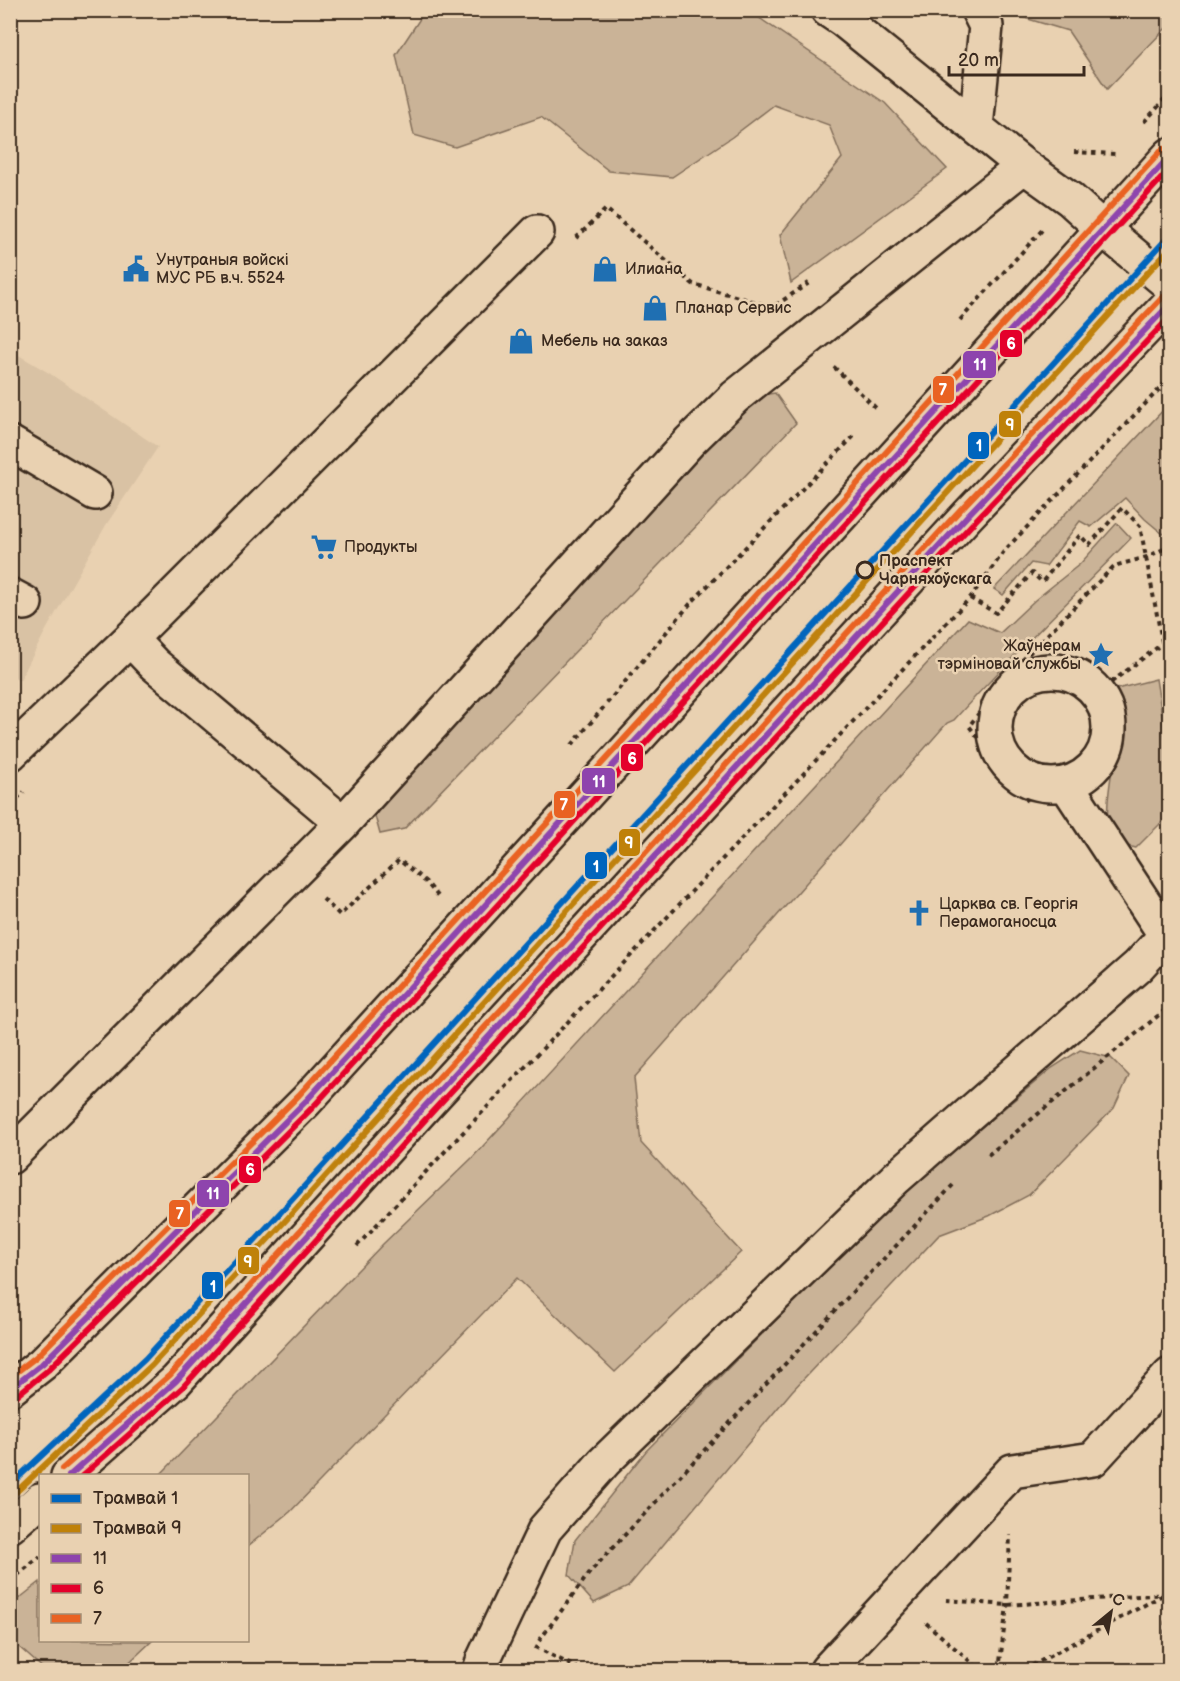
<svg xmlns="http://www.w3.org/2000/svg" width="1180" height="1681" font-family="'Balsamiq Sans',sans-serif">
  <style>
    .built { fill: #d9c2a4 }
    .green { fill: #cab397; stroke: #826e5a; stroke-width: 1.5 }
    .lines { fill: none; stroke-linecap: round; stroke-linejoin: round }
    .minor-casing { stroke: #3b2a1e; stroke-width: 38 }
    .major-casing { stroke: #3b2a1e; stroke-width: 38 }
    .path { stroke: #3b2a1e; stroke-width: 4; stroke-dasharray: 4.5 4.5; stroke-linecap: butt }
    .minor { stroke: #e9d1b1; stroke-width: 33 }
    .major { stroke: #e9d1b1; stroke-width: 33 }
    .bus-1-casing { stroke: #e9d1b1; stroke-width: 10 }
    .bus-2-casing { stroke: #e9d1b1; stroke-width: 10 }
    .bus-3-casing { stroke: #e9d1b1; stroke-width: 10 }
    .bus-1 { stroke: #8e44ad; stroke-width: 6 }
    .bus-2 { stroke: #e4002b; stroke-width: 6 }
    .bus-3 { stroke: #e96222; stroke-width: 6 }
    .tram-1-casing { stroke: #e9d1b1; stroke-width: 10 }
    .tram-2-casing { stroke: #e9d1b1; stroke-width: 10 }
    .tram-1 { stroke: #0065bd; stroke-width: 6 }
    .tram-2 { stroke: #bf8109; stroke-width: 6 }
    .stop-dot { fill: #e9d1b1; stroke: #3b2a1e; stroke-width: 3 }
    .labels { text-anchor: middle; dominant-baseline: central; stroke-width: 5; stroke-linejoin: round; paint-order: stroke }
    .poi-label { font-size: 16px; fill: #3b2a1e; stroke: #e9d1b1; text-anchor: start }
    .stop-label { font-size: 16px; font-weight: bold; fill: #3b2a1e; stroke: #e9d1b1; text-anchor: start }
    .line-badge { stroke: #e9d1b1; stroke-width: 2 }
    .badge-label { font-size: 16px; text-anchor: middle; font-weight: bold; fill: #fff }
  </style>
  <rect width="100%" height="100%" fill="#e9d1b1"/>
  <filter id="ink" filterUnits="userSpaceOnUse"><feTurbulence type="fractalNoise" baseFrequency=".0167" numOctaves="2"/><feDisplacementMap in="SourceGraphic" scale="12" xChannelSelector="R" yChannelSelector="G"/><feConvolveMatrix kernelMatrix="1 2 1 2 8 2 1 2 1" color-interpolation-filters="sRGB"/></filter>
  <g filter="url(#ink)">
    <path class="built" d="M10 350 49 373 158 447 106 525 45 632 20 680 10 675Z"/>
    <path class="green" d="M1020 10 1169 11V25L1107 89 1068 31 1018 16Z
      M425 11H749L885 103 947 169 791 283 780 235 842 158 829 125 774 105 732 137 672 177 609 171 541 117 455 147 414 135 396 55Z
      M775 393 796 423 404 829 380 834 375 816 402 774 749 397Z
      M1169 404V530L1163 534 1145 519 1125 498 1091 527 1080 521 1046 566 1031 563 1003 595 994 589Z
      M1117 523 1131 538C1072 599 1010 657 954 720L947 723 634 1078 641 1143 741 1252 615 1372 517 1278 290 1512 248 1546V1476L160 1475 383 1244 472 1158 968 619 1000 633 1035 600 1080 564Z
      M1156 679 1169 759V815L1136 848C1127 846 1118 844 1112 835 1100 817 1116 756 1117 733 1118 719 1113 705 1109 691Z
      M1080 1050 1111 1058 1129 1076 1114 1108 1029 1195 989 1216 939 1235 792 1391 628 1587 594 1603 569 1575 575 1540 646 1451 894 1201 1052 1068Z
      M40 1582V1640L152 1641 121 1670H45L11 1640V1605Z"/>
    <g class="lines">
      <g class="minor-casing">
        <path id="minor" d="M828 10 843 20 1024 166 1070 199 1103 229 1170 285
          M976 127 986 26 978 10
          M10 443 95 493
          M10 595 25 603
          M130 639 154 664 343 823
          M995 728a57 57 0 1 1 114 0a57 57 0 1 1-114 0Z
          M10 754 130 639 537 232
          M1066 784 1170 942
          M10 1157 343 823 690 441 735 397 1024 166
          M480 1670 484 1658 545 1529 604 1462 896 1178 1138 966 1170 931
          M827 1670 1012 1471 1093 1459 1170 1375"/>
      </g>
      <g class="major-casing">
        <path id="major" d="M10 1389 42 1364 306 1101 1170 155
          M68 1476 176 1381 426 1105 968 515 1170 303
          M10 1526 40 1500"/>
      </g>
      <path class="path" d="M1144 122 1170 94
        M1074 152 1115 154
        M576 238 606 209 693 284 773 307 809 283
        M960 320 1044 228
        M834 367 879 411
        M970 598 996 613 1032 573 1042 582 1080 535 1089 545 1122 508 1140 526 1170 683
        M1097 693 1163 643
        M572 745 690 604 854 436
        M1028 801 969 726 1010 673 1114 566 1147 557 1170 546
        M10 805 24 792
        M323 899 340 915 399 860 426 882 438 896
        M988 1155 1170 1006
        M357 1246 435 1162 970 598 1005 550 1170 378
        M10 1581 40 1557
        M946 1600 1007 1605 1167 1594
        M926 1623 980 1670
        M539 1641 590 1572 953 1185
        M535 1647 575 1667 579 1670
        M10 1665 15 1670
        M999 1670 1007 1605 1010 1535
        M1024 1670 1163 1595
        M1164 1670 1167 1594 1170 1572"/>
      <use href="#minor" class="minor"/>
      <use href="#major" class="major"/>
      <g class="bus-1-casing">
        <path id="bus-1" d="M10 1389 42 1364 306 1101 1170 156
          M69 1476 176 1381 426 1105 968 515 1170 304"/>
      </g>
      <g class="bus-2-casing">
        <path id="bus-2" d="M16 1396 48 1370 313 1107 1170 169
          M82 1476 183 1387 433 1111 975 521 1170 317"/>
      </g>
      <g class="bus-3-casing">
        <path id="bus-3" d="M10 1377 36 1357 299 1095 1163 149
          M62 1469 170 1375 419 1099 961 509 1163 297"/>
      </g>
      <use href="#bus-1" class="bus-1"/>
      <use href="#bus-2" class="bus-2"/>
      <use href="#bus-3" class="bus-3"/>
      <g class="tram-1-casing">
        <path id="tram-1" d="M10 1485 145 1359 279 1214 1170 235"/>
      </g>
      <g class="tram-2-casing">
        <path id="tram-2" d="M16 1492 152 1365 286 1220 1170 248"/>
      </g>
      <use href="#tram-1" class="tram-1"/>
      <use href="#tram-2" class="tram-2"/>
    </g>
  </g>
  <defs>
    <g id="civic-bare" transform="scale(2.07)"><path d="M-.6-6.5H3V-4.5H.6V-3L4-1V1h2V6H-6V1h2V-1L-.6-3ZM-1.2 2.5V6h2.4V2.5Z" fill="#1f6fb2" stroke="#e9d1b1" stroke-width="2.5" paint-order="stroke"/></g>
    <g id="shop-bare" transform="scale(2.07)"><path d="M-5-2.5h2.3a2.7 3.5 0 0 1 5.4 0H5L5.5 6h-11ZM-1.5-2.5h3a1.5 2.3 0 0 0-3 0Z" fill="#1f6fb2" stroke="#e9d1b1" stroke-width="2.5" paint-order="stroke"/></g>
    <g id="supermarket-bare" transform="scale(2.07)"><path d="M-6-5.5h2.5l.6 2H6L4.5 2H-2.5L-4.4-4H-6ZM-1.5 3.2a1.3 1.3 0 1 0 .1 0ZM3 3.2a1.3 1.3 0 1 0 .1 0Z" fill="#1f6fb2" stroke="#e9d1b1" stroke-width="2.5" paint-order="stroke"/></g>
    <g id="sight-bare" transform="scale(2.07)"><path d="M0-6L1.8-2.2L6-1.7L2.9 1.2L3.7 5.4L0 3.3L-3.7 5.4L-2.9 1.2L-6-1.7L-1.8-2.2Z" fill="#1f6fb2" stroke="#e9d1b1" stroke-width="2.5" paint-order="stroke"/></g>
    <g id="church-bare" transform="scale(2.07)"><path d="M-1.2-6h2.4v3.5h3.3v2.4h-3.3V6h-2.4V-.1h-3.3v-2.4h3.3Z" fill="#1f6fb2" stroke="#e9d1b1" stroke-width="2.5" paint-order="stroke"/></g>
  </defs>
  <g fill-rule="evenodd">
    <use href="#civic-bare" x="136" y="269"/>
    <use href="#shop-bare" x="605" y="269"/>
    <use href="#shop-bare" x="655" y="308"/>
    <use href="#shop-bare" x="521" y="341"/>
    <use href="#supermarket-bare" x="324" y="547"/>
    <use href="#sight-bare" x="1101" y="655"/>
    <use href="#church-bare" x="919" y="913"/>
  </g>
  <circle class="stop-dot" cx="865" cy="570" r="8"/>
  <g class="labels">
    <g class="poi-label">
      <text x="156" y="260">Унутраныя войскі<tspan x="156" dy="18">МУС РБ в.ч. 5524</tspan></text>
      <text x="625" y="269">Илиана</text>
      <text x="675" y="308">Планар Сервис</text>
      <text x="541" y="341">Мебель на заказ</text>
      <text x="344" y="547">Продукты</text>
      <text x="1081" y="646" text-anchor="end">Жаўнерам<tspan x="1081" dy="18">тэрміновай службы</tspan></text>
      <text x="939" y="904">Царква св. Георгія<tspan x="939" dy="18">Перамоганосца</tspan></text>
    </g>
    <g class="stop-label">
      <text x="879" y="561">Праспект<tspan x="879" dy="18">Чарняхоўскага</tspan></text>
    </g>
  </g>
  <g class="line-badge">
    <rect x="999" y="329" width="24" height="29" rx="6" fill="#e4002b"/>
    <rect x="962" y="350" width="35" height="29" rx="6" fill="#8e44ad"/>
    <rect x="932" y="375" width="23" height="29" rx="6" fill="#e96222"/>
    <rect x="998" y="410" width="24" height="28" rx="6" fill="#bf8109"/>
    <rect x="967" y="431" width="23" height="29" rx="6" fill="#0065bd"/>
    <rect x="620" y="743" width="24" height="29" rx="6" fill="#e4002b"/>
    <rect x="581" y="767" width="35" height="28" rx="6" fill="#8e44ad"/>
    <rect x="553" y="790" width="23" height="29" rx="6" fill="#e96222"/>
    <rect x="618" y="828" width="23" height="29" rx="6" fill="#bf8109"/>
    <rect x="584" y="851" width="24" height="29" rx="6" fill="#0065bd"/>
    <rect x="238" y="1155" width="24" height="29" rx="6" fill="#e4002b"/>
    <rect x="196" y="1179" width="34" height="29" rx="6" fill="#8e44ad"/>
    <rect x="168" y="1199" width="23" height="29" rx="6" fill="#e96222"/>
    <rect x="237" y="1246" width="23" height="29" rx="6" fill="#bf8109"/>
    <rect x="201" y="1271" width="23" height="29" rx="6" fill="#0065bd"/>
  </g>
  <g class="badge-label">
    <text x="1011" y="349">6</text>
    <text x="980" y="370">11</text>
    <text x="943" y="395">7</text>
    <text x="1010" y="430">9</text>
    <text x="979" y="451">1</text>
    <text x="632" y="764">6</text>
    <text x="599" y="787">11</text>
    <text x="564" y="810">7</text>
    <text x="629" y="848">9</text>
    <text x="596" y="872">1</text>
    <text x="250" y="1175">6</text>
    <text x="213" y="1199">11</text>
    <text x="180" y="1219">7</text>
    <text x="248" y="1267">9</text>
    <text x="213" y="1292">1</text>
  </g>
  <rect width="1180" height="1681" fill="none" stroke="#e9d1b1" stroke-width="36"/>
  <rect x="18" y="18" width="1144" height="1645" fill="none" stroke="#3b2a1e" stroke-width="2" filter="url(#ink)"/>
  <rect x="39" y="1474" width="210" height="168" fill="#e9d1b1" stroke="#a38e76" stroke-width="1.5"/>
  <rect x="51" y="1494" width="30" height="9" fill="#0065bd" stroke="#a38e76" stroke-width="1.5"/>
  <text x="93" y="1504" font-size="18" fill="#3b2a1e">Трамвай 1</text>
  <rect x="51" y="1524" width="30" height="9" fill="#bf8109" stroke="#a38e76" stroke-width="1.5"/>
  <text x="93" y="1534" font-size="18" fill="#3b2a1e">Трамвай 9</text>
  <rect x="51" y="1554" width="30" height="9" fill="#8e44ad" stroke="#a38e76" stroke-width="1.5"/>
  <text x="93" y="1564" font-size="18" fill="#3b2a1e">11</text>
  <rect x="51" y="1584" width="30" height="9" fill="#e4002b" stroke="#a38e76" stroke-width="1.5"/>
  <text x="93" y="1594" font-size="18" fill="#3b2a1e">6</text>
  <rect x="51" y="1614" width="30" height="9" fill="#e96222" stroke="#a38e76" stroke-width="1.5"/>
  <text x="93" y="1624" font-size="18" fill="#3b2a1e">7</text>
  <g transform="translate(1111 1612) rotate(30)" stroke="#e9d1b1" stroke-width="4.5" paint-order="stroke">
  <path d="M0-4.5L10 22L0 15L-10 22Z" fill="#3b2a1e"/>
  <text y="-9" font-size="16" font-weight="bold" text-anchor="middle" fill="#3b2a1e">С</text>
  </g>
  <path d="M949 66v9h135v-9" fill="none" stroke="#3b2a1e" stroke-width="3"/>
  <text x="958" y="66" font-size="18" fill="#3b2a1e" stroke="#e9d1b1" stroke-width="4.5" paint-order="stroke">20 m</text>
</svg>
